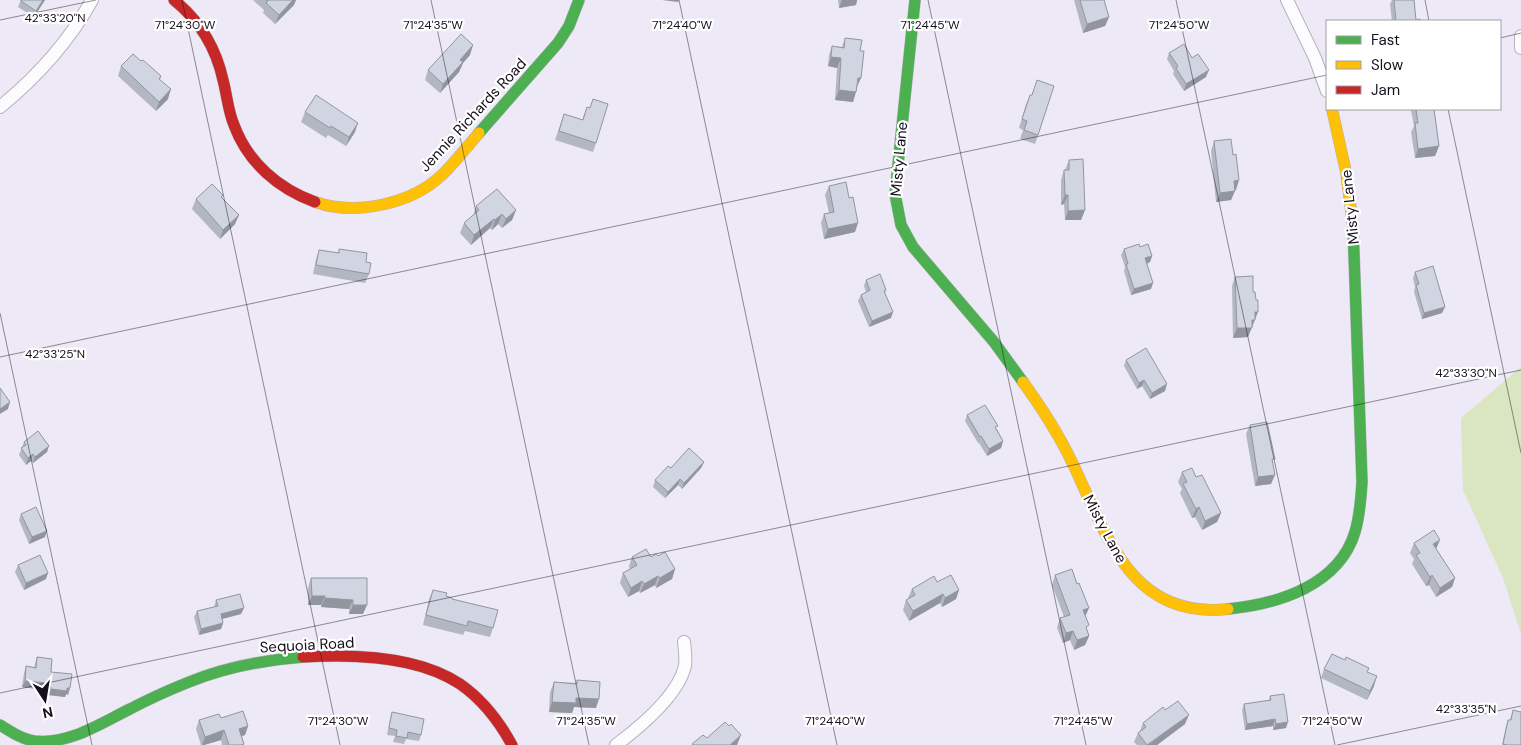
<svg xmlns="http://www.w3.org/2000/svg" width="1521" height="745" font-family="'DM Sans',sans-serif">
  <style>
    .green { fill: #dae6c2 }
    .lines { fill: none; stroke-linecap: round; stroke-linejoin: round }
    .street-casing { stroke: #b5b1be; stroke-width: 14 }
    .fast-casing { stroke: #b5b1be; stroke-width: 12 }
    .slow-casing { stroke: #b5b1be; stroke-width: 12 }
    .jam-casing { stroke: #b5b1be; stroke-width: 12 }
    .street { stroke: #fcfcfe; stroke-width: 12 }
    .fast { stroke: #4caf50; stroke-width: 11 }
    .slow { stroke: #ffc107; stroke-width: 11 }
    .jam { stroke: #c62828; stroke-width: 11 }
    .wall { fill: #b3b7c2 }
    .shaded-wall { fill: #92959e }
    .building { fill: #d0d5e1; stroke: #92959e }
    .ticks { fill: none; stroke: #150f1c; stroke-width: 1; stroke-opacity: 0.45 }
    .labels { text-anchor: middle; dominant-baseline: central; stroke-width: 4.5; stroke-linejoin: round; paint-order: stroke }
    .street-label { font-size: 15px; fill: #150f1c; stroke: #fff }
    .ticks-label { font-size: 12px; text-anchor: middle; fill: #150f1c; stroke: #fff; stroke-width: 4.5; stroke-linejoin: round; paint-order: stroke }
  </style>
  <rect width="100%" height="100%" fill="#ede9f6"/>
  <path class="green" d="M1521 367V634L1503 578 1463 490 1461 418Z"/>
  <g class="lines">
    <g class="street-casing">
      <path id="street" d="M1287 0 1315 58 1327 91
        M1521 36V48
        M0 107C38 76 68 43 92 0
        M616 745C640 727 678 696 685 666 686 658 685 650 684 642"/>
    </g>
    <g class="fast-casing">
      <path id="fast" d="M915 0 895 194 901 225 913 247 994 342 1023 382
        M479 133 558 43 569 26 579 0
        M1228 609C1279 604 1339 585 1355 532 1360 515 1361 499 1362 482L1353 226
        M0 725C11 732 22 739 34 741 69 745 101 723 130 709 149 699 169 690 189 682 226 667 264 660 303 657"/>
    </g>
    <g class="slow-casing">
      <path id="slow" d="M1332 109 1346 172 1353 226
        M315 202C356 216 412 204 443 174 456 161 467 147 479 133
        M1023 382C1041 407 1058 433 1071 460 1106 532 1129 620 1228 609"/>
    </g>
    <g class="jam-casing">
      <path id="jam" d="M174 0C200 21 216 48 223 80 227 95 228 111 234 125 248 163 279 189 315 202
        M303 657C352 654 418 656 460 684 483 700 499 721 512 745"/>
    </g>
    <use href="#street" class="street"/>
    <use href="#fast" class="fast"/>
    <use href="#slow" class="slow"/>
    <use href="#jam" class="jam"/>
  </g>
  <path class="wall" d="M21 0H45L34 17 18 7Z
    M253 0H296L294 5 275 24 263 13 264 10Z
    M838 0H857L856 5 839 8Z
    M1074 0H1104L1109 17 1105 26 1083 33Z
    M1392 0H1414L1416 20 1420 21H1392L1390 4Z
    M845 38 860 51 857 87 853 102 835 100 837 68 828 66 829 55 832 46 842 47Z
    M1169 53 1192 58 1206 77 1184 91 1173 74 1174 71 1167 59Z
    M470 55 463 63 459 72 440 93 425 80 428 70Z
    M141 61 161 76 160 80 168 99 156 111 118 76 121 66Z
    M1037 80 1038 135 1035 144 1020 139 1023 130 1019 128 1026 104 1032 95Z
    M593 99 596 143 593 152 555 140 564 114 582 120 587 107 590 108Z
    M1412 109H1434L1439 146 1435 156 1415 158 1411 132 1414 126 1411 110Z
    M305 112 355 132 346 146 328 135 326 138 301 122Z
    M1214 141 1236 190H1235L1231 200 1216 202 1211 151Z
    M1069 160 1085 210 1081 220H1065L1064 204 1061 205V180L1064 170H1065Z
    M829 186 849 198 855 232 824 239 821 223 824 214 829 213 825 195Z
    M223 195 222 198 239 215 235 224 220 239 192 209 196 199Z
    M476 206 516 210 512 220 502 228 498 224 492 230 490 228 471 245 460 233 464 223 473 216Z
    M1140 247 1152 256 1150 262 1147 264 1151 289 1131 295 1124 271 1125 267 1121 255 1124 249Z
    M339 249 366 262 369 274 365 283 313 274 316 259 319 250 338 253Z
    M1415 272 1442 313 1422 319 1414 292 1415 287 1413 278Z
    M1235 277 1253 292 1255 319 1248 337 1233 338 1232 286Z
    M866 280 886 290 885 293 891 318 869 327 858 301 861 295 866 292 864 286Z
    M1126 360 1165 391 1150 399 1142 386 1137 389 1124 366Z
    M967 415 997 429 1003 441 1001 448 987 456 979 443H978L965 421Z
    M1250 425 1273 464 1271 484 1255 486 1246 434Z
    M24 442 47 452 33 463 31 461 26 465 19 455Z
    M704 462 701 468 682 489 678 485 665 498 653 487 655 480 671 468Z
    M1182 472 1196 477 1221 513 1217 522 1202 530 1195 517 1192 518 1180 493 1182 489 1178 482Z
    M21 514 45 537 29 544 19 520Z
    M1414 543 1436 549 1455 578 1452 587 1436 597 1429 585 1426 586 1412 564 1414 559 1410 553Z
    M658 556 675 569 672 579 656 588 655 585 640 593 639 591 628 597 620 583 623 573 630 569 629 566 632 557H651Z
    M18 565 46 579 24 590 15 572Z
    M1055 575 1077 584 1086 617 1087 630 1089 636 1085 645 1074 650 1070 640 1063 643 1057 628 1060 618 1064 617 1052 585Z
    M311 578H367L363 614H349V609L321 607V605H308V588Z
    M937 582 959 590 956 599 942 607 940 603 909 621 903 610 906 600 909 599 908 598 912 589Z
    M433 590 452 599 493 628 490 637 465 631 463 635 423 625 429 599Z
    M216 600 241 614 222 619 223 623 221 629 199 635 194 617 197 611 214 607Z
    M37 657 51 672 68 695 66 694 65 697 48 695 49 693 45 692V690L22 687 24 673 26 666 34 667Z
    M1324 669 1367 672 1374 686 1367 700 1321 678Z
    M577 680 596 708 574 707 572 713 549 712 550 692 554 682 576 683Z
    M1270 696 1286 728 1273 730V726L1245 730 1242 710 1244 704 1269 700Z
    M1165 710 1185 724 1157 745H1137L1134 742 1138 733 1140 731 1143 723Z
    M1513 710 1521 745H1502L1506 726 1508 720H1510Z
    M392 712 421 735 419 741 406 739 404 744 393 742 395 736 387 735 390 719Z
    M221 718 248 726 245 735 242 736 244 745H222L221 740 204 745H201L196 729 199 720Z"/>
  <path class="shaded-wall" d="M43 0H45L34 17 36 11Z
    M293 0H296L294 5 275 24 279 15Z
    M662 0H679L678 2Z
    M842 0H857L856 5 839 8Z
    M1109 17 1105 26 1083 33 1087 24Z
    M473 45 470 55 463 63 459 72 440 93 443 84 460 60Z
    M831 57 841 58 837 68 828 66Z
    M1209 70 1206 77 1184 91 1186 84Z
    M858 78H861L857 87Z
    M171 89 168 99 156 111 159 102Z
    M839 90 856 92 853 102 835 100Z
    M358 123 355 132 346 146 349 137Z
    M1439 146 1435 156 1415 158 1418 149Z
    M1239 180 1236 190H1230L1234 181Z
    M1235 191 1231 200 1216 202 1220 193Z
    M1065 195H1068L1064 204 1061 205Z
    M516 210 512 220 502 228 506 219Z
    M1085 210 1081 220H1065L1068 211Z
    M502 214 498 224 492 230 495 220Z
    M239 215 235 224 220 239 223 230Z
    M494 219 490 228 471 245 474 235Z
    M858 223 855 232 824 239 828 229Z
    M1152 256 1150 262 1143 265 1145 258Z
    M1153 283 1151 289 1131 295 1134 289Z
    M1445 307 1442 313 1422 319 1424 313Z
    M893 312 891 318 869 327 872 321Z
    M1255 312H1258L1248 337 1233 338 1237 328Z
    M1144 380 1142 386 1137 389 1139 383Z
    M1167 384 1165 391 1150 399 1152 393Z
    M10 402 8 409 0 414V409Z
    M1003 441 1001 448 987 456 989 449Z
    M49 446 47 452 33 463 35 457Z
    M33 454 31 461 26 465 28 458Z
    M704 462 701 468 682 489 684 483Z
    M1275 475 1271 484 1255 486 1258 477Z
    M680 479 678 485 665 498 668 492Z
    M1199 507 1195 517 1192 518 1196 509Z
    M1221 513 1217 522 1202 530 1205 521Z
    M47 531 45 537 29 544 32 537Z
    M1440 540 1436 549 1433 544Z
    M675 569 672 579 656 588 660 578Z
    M48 573 46 579 24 590 26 583Z
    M1432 575 1429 585 1426 586 1430 577Z
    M658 576 655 585 640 593 644 584Z
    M1455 578 1452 587 1436 597 1440 588Z
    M642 581 639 591 628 597 631 588Z
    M959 590 956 599 942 607 945 598Z
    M943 594 940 603 909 621 913 611Z
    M312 596H325L321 605H308Z
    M325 598 353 600 349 609 321 607Z
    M353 605H367L363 614H349Z
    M244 608 241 614 218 620 221 614Z
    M1089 608 1085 617 1083 610Z
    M223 623 221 629 199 635 201 629Z
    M1073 631 1070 640 1063 643 1066 633Z
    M1089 636 1085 645 1074 650 1077 640Z
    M1377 676 1374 686 1367 700 1370 691Z
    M25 681 48 683 45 690 22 687Z
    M47 686 51 687 49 693 45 692Z
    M70 688 68 695 66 694 65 697 48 695 51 689Z
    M576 698 599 699 596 708 574 707 572 713 549 712 552 702Z
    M1189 715 1185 724 1157 745H1148Z
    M1275 719 1273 726 1245 730 1247 724Z
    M1288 722 1286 728 1273 730 1276 724Z
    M248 726 245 735 236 738 239 729Z
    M224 730 221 740 204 745H202L205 737Z
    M741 735 737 745H730Z"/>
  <path class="building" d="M21 0H43L36 11 21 1Z
    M266 0H293L279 15 266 3 268 1Z
    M1080 0H1104L1109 17 1087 24Z
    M1394 0H1414L1416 20 1420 19V21H1396Z
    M461 34 473 45 460 60 463 62 443 84 428 70Z
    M845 38 862 40 860 51H864L861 78H858L856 92 839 90 841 58 831 57 832 46 844 48Z
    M1184 44 1192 58 1198 54 1209 70 1186 84 1176 68 1178 66 1169 53Z
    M133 54 141 61 143 60 161 76 159 79 171 89 159 102 121 66Z
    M1037 80 1054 86 1038 135 1024 130 1027 121 1022 119 1030 95H1032Z
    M316 95 358 123 349 137 331 126 330 128 305 112Z
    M593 99 608 104 596 143 559 131 564 114 583 120 587 107 590 108Z
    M1416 109H1434L1439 146 1418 149 1415 123H1418Z
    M1231 139 1233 155 1236 154 1239 180 1234 181 1235 191 1220 193 1214 141Z
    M1083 159 1085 210 1068 211V195H1065L1064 170H1069V160Z
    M846 182 849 198 853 197 858 223 828 229 824 214 834 212 829 186Z
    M212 184 223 195 221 197 239 215 223 230 196 199Z
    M497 189 516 210 506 219 502 214 495 220 494 219 474 235 464 223 479 210 476 206Z
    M1139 244 1140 247 1148 244 1152 256 1145 258 1153 283 1134 289 1126 264H1128L1124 249Z
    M339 249 367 253 366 262 371 263 369 274 316 265 319 250 339 253Z
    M1433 266 1445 307 1424 313 1416 285 1419 284 1415 272Z
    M880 274 886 290 884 291 893 312 872 321 861 295 870 290 866 280Z
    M1253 276V292H1255L1256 300H1258V312H1255V320H1252V328H1237L1235 277Z
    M1146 348 1167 384 1152 393 1144 380 1139 383 1126 360Z
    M0 388 10 402 0 409Z
    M985 405 998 426 995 427 1003 441 989 449 981 436 980 437 967 415Z
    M1267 422 1275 459H1272L1275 475 1258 477 1250 425Z
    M38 431 49 446 35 457 33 454 28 458 21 448 26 445 24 442Z
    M689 448 704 462 684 483 680 479 668 492 655 480 668 466 671 468Z
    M1192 468 1196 477 1202 475 1221 513 1205 521 1199 507 1196 509 1183 484 1187 482 1182 472Z
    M36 507 47 531 32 537 21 514Z
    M1434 530 1440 540 1433 544 1455 578 1440 588 1432 575 1430 577 1416 555 1420 553 1414 543Z
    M646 549 651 557 656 554 658 556 665 552 675 569 660 578 658 576 644 584 642 581 631 588 623 573 637 565 632 557Z
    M40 555 48 573 26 583 18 565Z
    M1072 569 1077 584 1079 583 1089 608 1083 610 1089 625 1086 627 1089 636 1077 640 1073 631 1066 633 1060 618 1070 615 1055 575Z
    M951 575 959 590 945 598 943 594 913 611 906 600 915 595 912 589 934 576 937 582Z
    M311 578H367V605H353V600L325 598V596H312Z
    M433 590 447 593 446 596 452 598V599L498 610 493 628 468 621 467 626 426 615Z
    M240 594 244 608 221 614 223 623 201 629 197 611 218 606 216 600Z
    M1332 654 1345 660 1346 657 1369 668 1367 672 1377 676 1370 691 1324 669Z
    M37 657 52 659 51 672 72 674 70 688H67V691L51 689V687L47 686 48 683 25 681 26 666 36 668Z
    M577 680 600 682 599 699 576 698V703L552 702 554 682 577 684Z
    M1284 694 1288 722 1276 724 1275 719 1247 724 1244 704 1271 700 1270 696Z
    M1178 701 1189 715 1147 745 1138 733 1146 727 1143 723 1163 707 1165 710Z
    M1513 710 1521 712V745H1507L1503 744 1508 720H1511Z
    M243 711 248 726 239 729 244 744 241 745H229L224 730 205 737 199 720 219 714 221 718Z
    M392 712 424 719 421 735 408 732 407 738 396 736 397 730 389 728Z
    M725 722 729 726 731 724 741 735 730 745H693L692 744 703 735 707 738Z"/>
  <path class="ticks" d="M182 0 340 745M431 0 589 745M679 0 837 745M928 0 1086 745M1176 0 1335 745M1425 0 1429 21M0 20 96 0M1500 38 1521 33M1448 109 1521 453M0 313 92 745M0 357 1327 75M0 693 1521 370M1337 745 1521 706"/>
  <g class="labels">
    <g class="street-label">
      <text transform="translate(473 115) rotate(-47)">Jennie Richards Road</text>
      <text transform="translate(899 159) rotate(-85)">Misty Lane</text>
      <text transform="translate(1350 207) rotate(-96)">Misty Lane</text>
      <text transform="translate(1105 529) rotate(62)">Misty Lane</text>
      <text transform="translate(307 645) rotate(-3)">Sequoia Road</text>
    </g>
  </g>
  <g class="ticks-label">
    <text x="55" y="22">42°33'20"N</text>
    <text x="185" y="29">71°24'30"W</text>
    <text x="433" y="29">71°24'35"W</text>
    <text x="682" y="29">71°24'40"W</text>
    <text x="930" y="29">71°24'45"W</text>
    <text x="1179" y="29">71°24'50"W</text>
    <text x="55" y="358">42°33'25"N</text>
    <text x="1466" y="377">42°33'30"N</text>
    <text x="1466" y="713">42°33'35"N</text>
    <text x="338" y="725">71°24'30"W</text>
    <text x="586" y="725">71°24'35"W</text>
    <text x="835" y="725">71°24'40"W</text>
    <text x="1083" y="725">71°24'45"W</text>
    <text x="1332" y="725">71°24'50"W</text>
  </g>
  <rect x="1326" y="20" width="175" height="90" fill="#ffffff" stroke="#a19fa4"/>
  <rect x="1336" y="36" width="25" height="8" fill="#4caf50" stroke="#a19fa4"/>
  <text x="1371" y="45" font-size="15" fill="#150f1c">Fast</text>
  <rect x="1336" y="61" width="25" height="8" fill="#ffc107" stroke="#a19fa4"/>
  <text x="1371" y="70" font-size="15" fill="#150f1c">Slow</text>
  <rect x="1336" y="86" width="25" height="8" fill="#c62828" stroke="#a19fa4"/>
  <text x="1371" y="95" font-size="15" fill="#150f1c">Jam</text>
  <g transform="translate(45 700) rotate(168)" stroke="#ffffff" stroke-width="4" paint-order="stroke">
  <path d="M0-4L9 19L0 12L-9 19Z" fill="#150f1c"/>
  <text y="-8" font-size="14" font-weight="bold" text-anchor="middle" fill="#150f1c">N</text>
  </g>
</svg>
